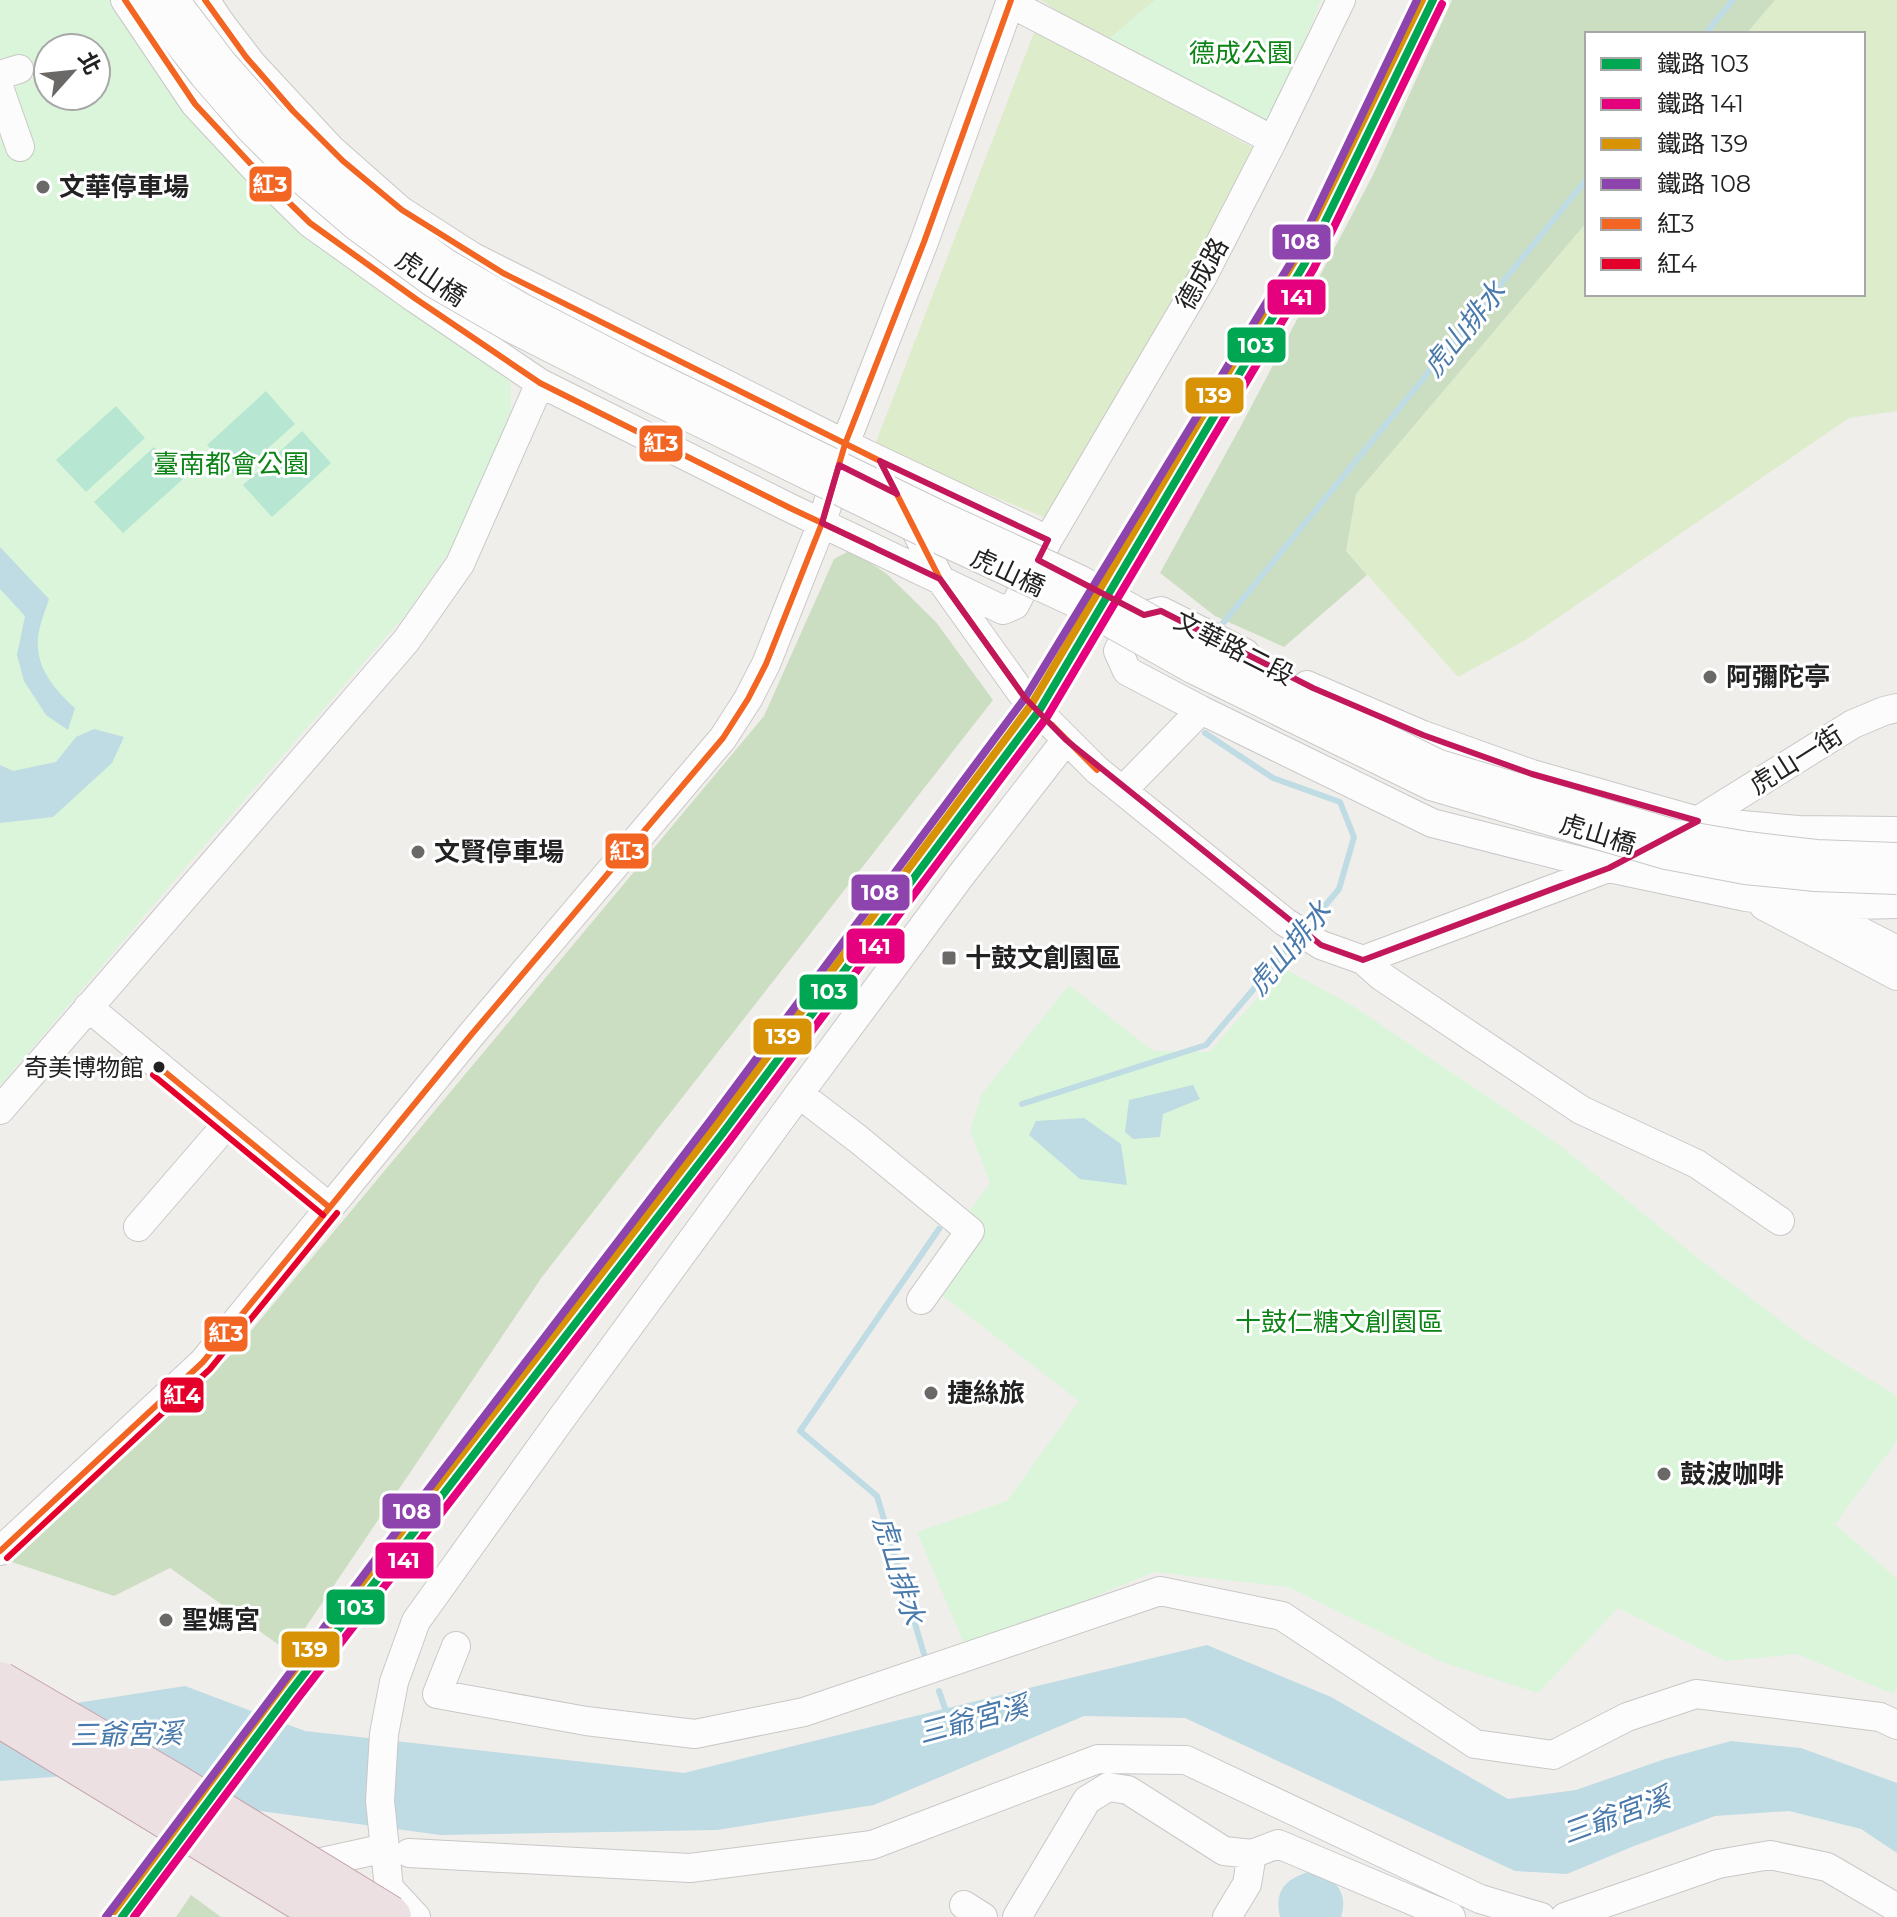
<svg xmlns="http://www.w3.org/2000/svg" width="1897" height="1917" font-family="Montserrat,'Noto Sans TC',sans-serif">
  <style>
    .grass { fill: #ddeccb }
    .forest { fill: #cbdec1 }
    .park { fill: #daf5da; fill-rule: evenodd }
    .pitch { fill: #b7e6d2 }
    .water { fill: #bfdbe3 }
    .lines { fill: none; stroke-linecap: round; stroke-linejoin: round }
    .stream { stroke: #bfdbe3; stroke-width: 6 }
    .minor-casing { stroke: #c9c8c7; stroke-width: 30 }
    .minor { stroke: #fdfcfc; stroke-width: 28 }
    .minor-bridge-casing { stroke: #c9c8c7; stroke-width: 30; stroke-linecap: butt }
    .highway-bridge-casing { stroke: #c5a2ac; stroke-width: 44; stroke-linecap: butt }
    .minor-bridge { stroke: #fdfcfc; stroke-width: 28 }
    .highway-bridge { stroke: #ece0e2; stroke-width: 42 }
    .bus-1-casing { stroke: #fff; stroke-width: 12 }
    .bus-2-casing { stroke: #fff; stroke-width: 12 }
    .bus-1 { stroke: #f26522; stroke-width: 6 }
    .bus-2 { stroke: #e4002b; stroke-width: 6 }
    .rail-1-casing { stroke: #fff; stroke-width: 14 }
    .rail-2-casing { stroke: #fff; stroke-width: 14 }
    .rail-3-casing { stroke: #fff; stroke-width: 14 }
    .rail-4-casing { stroke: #fff; stroke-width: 14 }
    .rail-1 { stroke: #00a651; stroke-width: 8 }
    .rail-2 { stroke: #e5007d; stroke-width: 8 }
    .rail-3 { stroke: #d79205; stroke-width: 8 }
    .rail-4 { stroke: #8e44ad; stroke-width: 8 }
    .marked { fill: none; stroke: #c2185b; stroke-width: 6; stroke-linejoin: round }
    .poi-dot { fill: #6a6968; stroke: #fff; stroke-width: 3 }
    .bus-dot { fill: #222; stroke: #fff; stroke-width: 3 }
    .labels { text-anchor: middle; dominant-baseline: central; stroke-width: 6; stroke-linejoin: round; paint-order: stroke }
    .bus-label { font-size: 24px; fill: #222; stroke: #fff; text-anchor: end }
    .park-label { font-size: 26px; fill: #0c8416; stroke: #fff }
    .poi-label { font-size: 26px; font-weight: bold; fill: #222; stroke: #fff; text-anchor: start }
    .street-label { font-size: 26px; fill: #222; stroke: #fff }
    .water-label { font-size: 28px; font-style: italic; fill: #4a7aab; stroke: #fff }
    .line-badge { stroke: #fff; stroke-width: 3 }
    .badge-label { font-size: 22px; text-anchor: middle; font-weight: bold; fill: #fff }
  </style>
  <rect width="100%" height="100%" fill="#f0eeeb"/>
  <path class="grass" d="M1041 0H1155L1104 43Z
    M1775 0H1897V411L1849 418 1524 641 1458 677 1346 551 1356 494 1587 222V294H1863V34H1746Z
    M1035 30 1257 150 1194 268 1046 518 874 447Z"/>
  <path class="forest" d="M1452 0H1775L1746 34H1587V222L1356 494 1346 551 1367 575 1284 647 1215 616 1160 573 1242 424 1374 173Z
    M851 550 887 574 936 622 993 700 542 1277 289 1652 170 1568 114 1596 9 1561 230 1356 764 716 834 559Z
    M191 1895 221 1917H176Z"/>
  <path class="park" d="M0 0H117L495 359 511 385V410L461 535 406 614 178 876 0 1086ZM48 48H96V96H48Z
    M1155 0H1321L1269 128 1104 43Z
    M1284 968 1353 1006 1557 1143 1694 1255 1806 1340 1897 1396V1441L1835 1524 1897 1579V1688L1893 1694 1797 1654 1725 1661 1618 1608 1538 1693 1442 1662 1288 1587 1154 1572 966 1649 917 1532 1007 1501 1079 1401 921 1279 990 1183 970 1131 981 1095 1069 985 1153 1051 1209 1052Z"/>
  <path class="pitch" d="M266 391 295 424 236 477 207 445Z
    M116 406 145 438 86 492 56 460Z
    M302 431 331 463 272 517 243 485Z
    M154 447 183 479 123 533 94 502Z"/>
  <path class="water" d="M0 547 49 599C44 615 36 632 38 649 40 673 58 693 75 708L68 730 46 715 24 681 17 655 25 616 0 589Z
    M94 729 124 737 112 763 53 817 0 823V765L13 771 56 762 76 737Z
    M1193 1085 1200 1099 1163 1114 1160 1137 1133 1139 1125 1132 1129 1100Z
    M1084 1118 1121 1144 1127 1185 1080 1179 1029 1135 1036 1121Z
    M1207 1645 1331 1697 1508 1799 1576 1790 1665 1759 1731 1741 1801 1748 1897 1783V1853L1861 1829 1789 1811 1715 1816 1634 1846 1567 1874 1515 1871 1185 1718 1084 1716 874 1805 717 1830 441 1835 252 1810 153 1769 0 1781V1715L185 1686 305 1731 684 1773 1037 1686Z
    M1312 1871C1335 1879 1349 1891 1341 1917H1280C1274 1890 1286 1878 1312 1871Z"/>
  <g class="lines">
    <path class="stream" d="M1705 34 1733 0
      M1219 628 1587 179
      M1205 733 1273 778 1340 802 1354 837 1339 889 1308 926
      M1022 1104 1206 1045 1298 937
      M924 1654 877 1496 800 1431 939 1229
      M939 1691 947 1714"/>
    <g class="minor-casing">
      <path id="minor" d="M125 0 195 104 262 176 310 223 416 299 540 383 790 508 1003 610 1015 605 1048 540 845 444 473 257 400 210 331 149 252 64 222 25 205 0
        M1010 3 1273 140
        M0 75 19 69
        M0 90 20 147
        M908 515 940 579 1025 698 1097 770 1285 922 1321 945 1363 960 1611 867
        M1048 540 1202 278 1273 140 1341 0
        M1245 653 1161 611 1135 618 1118 651 1127 671 1201 710 1432 823 1609 868 1746 897 1813 906 1897 904
        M1307 685 1423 735 1532 774 1698 821 1798 830 1897 831
        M1123 790 1201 710
        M1694 823 1853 724 1884 711 1897 708
        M1764 906 1897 976
        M1817 909 1897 950
        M1363 960 1381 976 1581 1110 1697 1164 1780 1221
        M88 1007 329 1207
        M799 1094 858 1139 970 1231 921 1300
        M0 1110 406 641 460 564 540 383
        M138 1227 227 1124
        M0 1551 203 1362 471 1035 723 738 748 699 766 664 822 523 845 444 924 242 1011 0
        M456 1646 437 1694 586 1721 695 1734 804 1712 1160 1591 1282 1616 1475 1744 1553 1755 1627 1717 1696 1694 1880 1717 1897 1725
        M409 1853 690 1868 872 1845 1098 1759 1186 1760 1480 1899 1541 1917
        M311 1884 322 1862 372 1851
        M964 1905 983 1917
        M416 1917 389 1888 380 1801 384 1734 394 1682 416 1621 561 1419 799 1094 962 874 1066 740
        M1017 1917 1087 1800 1108 1787 1128 1790 1224 1851 1252 1854 1278 1844 1451 1917
        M1227 1917 1247 1884 1252 1854
        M1565 1917 1718 1864 1770 1855 1827 1867 1897 1908"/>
    </g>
    <use href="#minor" class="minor"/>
    <g class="minor-bridge-casing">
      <path id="minor-bridge" d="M147 0 162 22 204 76 250 129 295 174 357 227 433 283 511 328 625 386 933 537 1071 601 1192 669 1431 786 1666 855 1745 870 1815 877 1897 880
        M175 0 222 62 267 113 311 157 372 209 446 263 523 308 635 366 942 516 1081 580 1203 648 1439 764 1671 833 1748 846 1816 854 1897 857"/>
    </g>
    <g class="highway-bridge-casing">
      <path id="highway-bridge" d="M0 1683 173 1784 390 1917
        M0 1716 330 1917"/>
    </g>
    <use href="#minor-bridge" class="minor-bridge"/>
    <use href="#highway-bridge" class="highway-bridge"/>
    <g class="bus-1-casing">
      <path id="bus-1" d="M125 0 195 104 262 176 310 223 416 299 540 383 790 508 873 547
        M205 0 246 57 293 111 343 161 402 210 503 273 880 461 940 579 1025 698 1097 770
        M159 1067 329 1207
        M0 1551 203 1362 471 1035 723 738 748 699 766 664 822 523 845 444 924 242 1011 0"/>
    </g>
    <g class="bus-2-casing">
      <path id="bus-2" d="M153 1075 323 1215
        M7 1558 210 1369 337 1213"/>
    </g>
    <use href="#bus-1" class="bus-1"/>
    <use href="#bus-2" class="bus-2"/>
    <g class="rail-1-casing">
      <path id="rail-1" d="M122 1917 290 1692 722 1134 1039 711 1305 263 1433 0"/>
    </g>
    <g class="rail-2-casing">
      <path id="rail-2" d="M134 1917 298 1698 730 1140 1047 717 1314 268 1442 4"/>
    </g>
    <g class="rail-3-casing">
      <path id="rail-3" d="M114 1911 282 1686 714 1128 1031 705 1296 258 1422 0"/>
    </g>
    <g class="rail-4-casing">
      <path id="rail-4" d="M106 1917 421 1499 710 1121 1025 698 1293 259 1417 0"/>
    </g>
    <use href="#rail-1" class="rail-1"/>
    <use href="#rail-2" class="rail-2"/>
    <use href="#rail-3" class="rail-3"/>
    <use href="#rail-4" class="rail-4"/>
  </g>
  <path class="marked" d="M880 461 1048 540 1038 560 1144 615 1161 611 1313 688 1423 735 1532 774 1698 821 1609 868 1363 960 1321 945 1066 740 1025 698 940 579 822 523 839 465 897 494Z"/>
  <g class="poi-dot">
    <circle cx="43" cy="187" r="8"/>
    <circle cx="1710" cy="677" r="8"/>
    <circle cx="418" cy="852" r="8"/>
    <rect x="941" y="950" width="16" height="16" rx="4"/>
    <circle cx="931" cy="1393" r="8"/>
    <circle cx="1664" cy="1474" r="8"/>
    <circle cx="166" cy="1620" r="8"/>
  </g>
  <circle class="bus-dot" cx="159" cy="1067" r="7"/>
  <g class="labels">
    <g class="bus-label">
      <text x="144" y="1067">奇美博物館</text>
    </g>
    <g class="park-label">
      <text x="1241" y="53">德成公園</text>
      <text x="231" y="464">臺南都會公園</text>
      <text x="1339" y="1322">十鼓仁糖文創園區</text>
    </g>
    <g class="poi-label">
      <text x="59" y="187">文華停車場</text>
      <text x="1726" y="677">阿彌陀亭</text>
      <text x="434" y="852">文賢停車場</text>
      <text x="965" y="958">十鼓文創園區</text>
      <text x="947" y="1393">捷絲旅</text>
      <text x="1680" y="1474">鼓波咖啡</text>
      <text x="182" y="1620">聖媽宮</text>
    </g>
    <g class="street-label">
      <text transform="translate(1202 274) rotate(-61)">德成路</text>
      <text transform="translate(431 278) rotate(34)">虎山橋</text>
      <text transform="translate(1008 572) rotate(25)">虎山橋</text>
      <text transform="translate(1234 648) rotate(27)">文華路二段</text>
      <text transform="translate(1796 760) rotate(-32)">虎山一街</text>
      <text transform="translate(1598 834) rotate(17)">虎山橋</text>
    </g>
    <g class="water-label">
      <text transform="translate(1464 329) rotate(-51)">虎山排水</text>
      <text transform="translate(1289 948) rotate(-50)">虎山排水</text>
      <text transform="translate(899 1570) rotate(73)">虎山排水</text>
      <text transform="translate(973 1719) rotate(-15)">三爺宮溪</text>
      <text transform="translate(126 1734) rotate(-1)">三爺宮溪</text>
      <text transform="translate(1616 1815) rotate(-20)">三爺宮溪</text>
    </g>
  </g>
  <g class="line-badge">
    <rect x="248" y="165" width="45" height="38" rx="8" fill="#f26522"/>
    <rect x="1271" y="223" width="61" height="38" rx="8" fill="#8e44ad"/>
    <rect x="1266" y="278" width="61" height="38" rx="8" fill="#e5007d"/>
    <rect x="1226" y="326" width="61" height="38" rx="8" fill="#00a651"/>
    <rect x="1184" y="376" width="61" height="39" rx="8" fill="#d79205"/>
    <rect x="638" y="424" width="46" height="39" rx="8" fill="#f26522"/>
    <rect x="604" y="832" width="46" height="38" rx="8" fill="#f26522"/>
    <rect x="850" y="873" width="61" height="39" rx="8" fill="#8e44ad"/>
    <rect x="845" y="927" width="61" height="38" rx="8" fill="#e5007d"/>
    <rect x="798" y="973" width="61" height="38" rx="8" fill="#00a651"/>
    <rect x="752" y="1017" width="61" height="39" rx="8" fill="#d79205"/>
    <rect x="203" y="1315" width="46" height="38" rx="8" fill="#f26522"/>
    <rect x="159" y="1376" width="46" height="38" rx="8" fill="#e4002b"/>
    <rect x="381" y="1492" width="61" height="38" rx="8" fill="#8e44ad"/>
    <rect x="374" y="1541" width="61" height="39" rx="8" fill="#e5007d"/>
    <rect x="325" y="1588" width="61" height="38" rx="8" fill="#00a651"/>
    <rect x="280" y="1630" width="61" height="39" rx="8" fill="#d79205"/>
  </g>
  <g class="badge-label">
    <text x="270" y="192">紅3</text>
    <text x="1301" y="249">108</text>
    <text x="1297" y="305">141</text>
    <text x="1256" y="353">103</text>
    <text x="1214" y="403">139</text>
    <text x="661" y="451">紅3</text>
    <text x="627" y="859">紅3</text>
    <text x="880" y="900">108</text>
    <text x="875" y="954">141</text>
    <text x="829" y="999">103</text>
    <text x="783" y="1044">139</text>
    <text x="226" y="1341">紅3</text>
    <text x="182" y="1403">紅4</text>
    <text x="412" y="1519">108</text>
    <text x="404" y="1568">141</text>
    <text x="356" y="1615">103</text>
    <text x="310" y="1657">139</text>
  </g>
  <rect x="1585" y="32" width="280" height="264" fill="#ffffff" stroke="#a7a7a7" stroke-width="2"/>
  <rect x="1601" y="58" width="40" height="12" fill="#00a651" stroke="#a7a7a7" stroke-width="2"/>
  <text x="1657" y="72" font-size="24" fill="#222222">鐵路 103</text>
  <rect x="1601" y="98" width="40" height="12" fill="#e5007d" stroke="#a7a7a7" stroke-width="2"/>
  <text x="1657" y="112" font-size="24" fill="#222222">鐵路 141</text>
  <rect x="1601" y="138" width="40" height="12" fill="#d79205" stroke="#a7a7a7" stroke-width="2"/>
  <text x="1657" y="152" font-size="24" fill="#222222">鐵路 139</text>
  <rect x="1601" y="178" width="40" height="12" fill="#8e44ad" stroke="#a7a7a7" stroke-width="2"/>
  <text x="1657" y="192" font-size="24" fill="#222222">鐵路 108</text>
  <rect x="1601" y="218" width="40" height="12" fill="#f26522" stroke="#a7a7a7" stroke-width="2"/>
  <text x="1657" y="232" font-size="24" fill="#222222">紅3</text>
  <rect x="1601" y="258" width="40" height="12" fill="#e4002b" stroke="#a7a7a7" stroke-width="2"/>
  <text x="1657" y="272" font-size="24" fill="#222222">紅4</text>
  <g transform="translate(72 72) rotate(63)"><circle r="38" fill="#ffffff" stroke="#a7a7a7" stroke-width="2"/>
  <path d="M0-6L14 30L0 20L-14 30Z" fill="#6a6968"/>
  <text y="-12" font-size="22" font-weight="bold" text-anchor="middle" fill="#222222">北</text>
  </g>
</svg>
